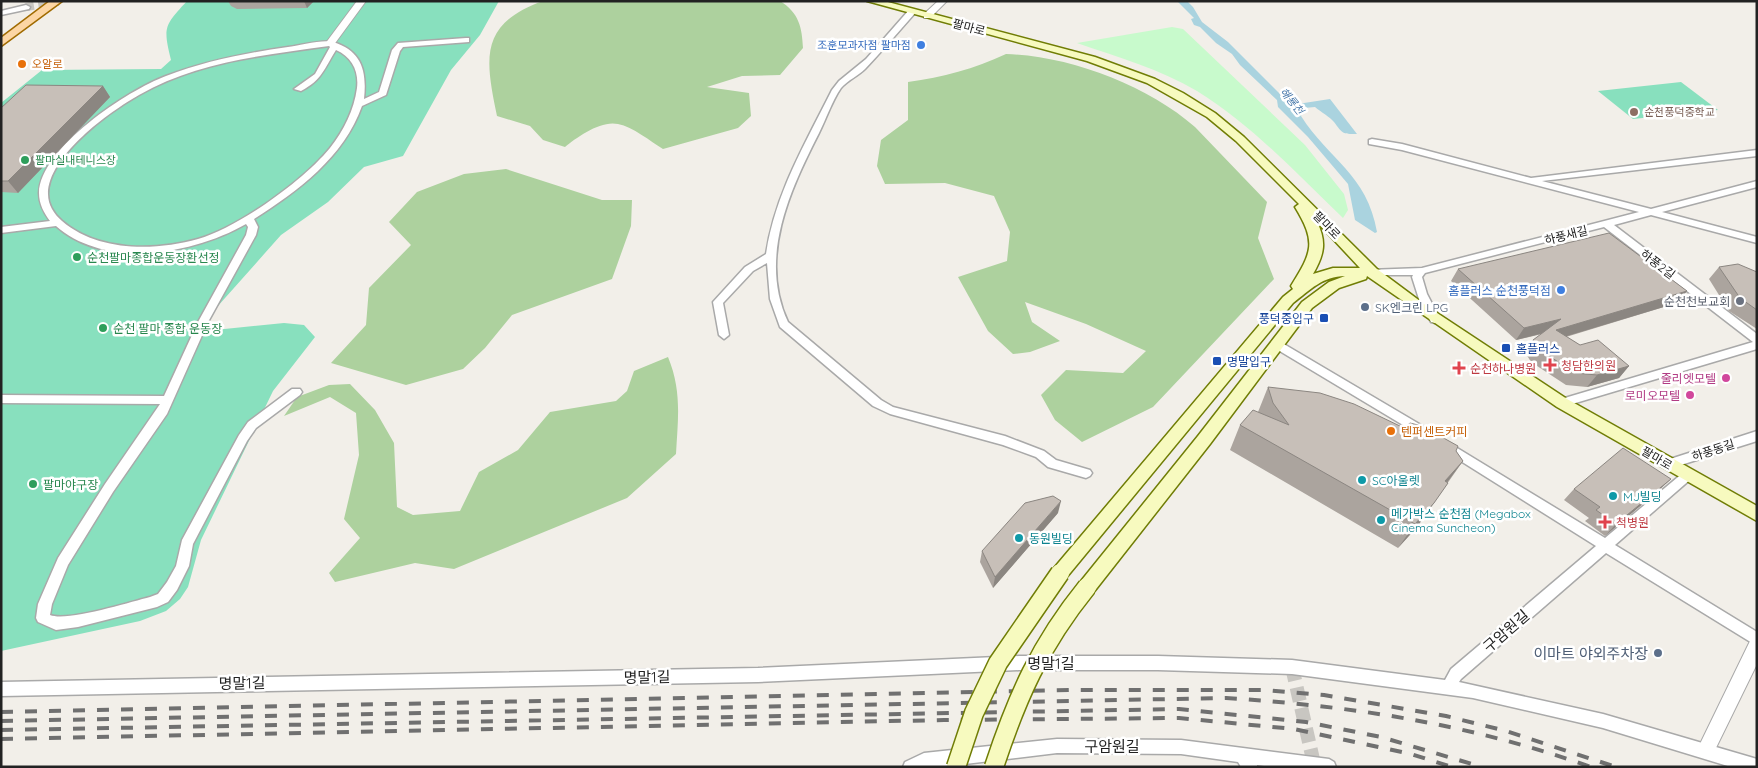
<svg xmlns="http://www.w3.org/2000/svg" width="1758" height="768" font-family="Quicksand,'Noto Sans KR',sans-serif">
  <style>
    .forest { fill: #add19e }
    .park { fill: #c8facc }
    .pitch { fill: #88e0be }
    .water { fill: #aad3df }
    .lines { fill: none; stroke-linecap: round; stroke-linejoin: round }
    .minor-tunnel-far1 { stroke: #c8c6c1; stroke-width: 8; stroke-dasharray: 8 4.5; stroke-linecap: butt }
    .minor-tunnel { stroke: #c8c6c1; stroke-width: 14; stroke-dasharray: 14 7; stroke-linecap: butt }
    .minor-casing { stroke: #a9a9a9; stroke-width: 3 }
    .tertiary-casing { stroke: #a9a9a9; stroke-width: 2 }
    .secondary-casing { stroke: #707d05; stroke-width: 3 }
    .primary-casing { stroke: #a06b00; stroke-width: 3 }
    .minor { fill: #fff; fill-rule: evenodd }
    .tertiary { fill: #fff; fill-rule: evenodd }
    .secondary { fill: #f7fabf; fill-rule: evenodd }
    .primary { fill: #fcd6a4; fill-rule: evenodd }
    .rail { stroke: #707070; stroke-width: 4; stroke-dasharray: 12 12; stroke-linecap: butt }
    .secondary-bridge-casing { stroke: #707d05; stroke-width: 21; stroke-linecap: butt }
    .secondary-bridge { stroke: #f7fabf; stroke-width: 18 }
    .wall { fill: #aba49e }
    .shaded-wall { fill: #8b8681 }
    .building { fill: #c7bfb8; stroke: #8b8681 }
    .shop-dot { fill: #3f7fe0; stroke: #fff; stroke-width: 2 }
    .food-dot { fill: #e8710a; stroke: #fff; stroke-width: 2 }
    .education-dot { fill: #8d6e63; stroke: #fff; stroke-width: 2 }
    .leisure-dot { fill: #2e9e5b; stroke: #fff; stroke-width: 2 }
    .worship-dot { fill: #6b7280; stroke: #fff; stroke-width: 2 }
    .service-dot { fill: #5c6f8a; stroke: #fff; stroke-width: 2 }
    .transit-dot { fill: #1a4fb4; stroke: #fff; stroke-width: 2 }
    .health-dot { fill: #e0444e; stroke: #fff; stroke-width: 2 }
    .hotel-dot { fill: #d1479c; stroke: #fff; stroke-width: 2 }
    .culture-dot { fill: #0f9aa8; stroke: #fff; stroke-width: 2 }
    .labels { text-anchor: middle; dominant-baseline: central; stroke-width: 5; stroke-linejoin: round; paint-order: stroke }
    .far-shop-label { font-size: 11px; fill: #366cbe; stroke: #fff; text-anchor: end }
    .far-food-label { font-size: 11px; fill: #c56008; stroke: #fff; text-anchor: start }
    .far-water-label { font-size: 11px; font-style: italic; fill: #4a7aab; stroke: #fff }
    .far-education-label { font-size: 11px; fill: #785e54; stroke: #fff; text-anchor: start }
    .far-leisure-label { font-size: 11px; fill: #27864d; stroke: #fff; text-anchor: start }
    .street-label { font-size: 12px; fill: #222; stroke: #fff }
    .leisure-label { font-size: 12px; fill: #27864d; stroke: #fff; text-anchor: start }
    .shop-label { font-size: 12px; fill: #366cbe; stroke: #fff; text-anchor: end }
    .worship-label { font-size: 12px; fill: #5b616d; stroke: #fff; text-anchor: end }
    .service-label { font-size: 12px; fill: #4e5e75; stroke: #fff; text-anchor: start }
    .transit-label { font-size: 12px; fill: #164399; stroke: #fff; text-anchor: start }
    .health-label { font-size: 12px; fill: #be3a42; stroke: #fff; text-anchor: start }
    .hotel-label { font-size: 12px; fill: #b23c85; stroke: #fff; text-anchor: end }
    .food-label { font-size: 12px; fill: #c56008; stroke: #fff; text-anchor: start }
    .culture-label { font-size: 12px; fill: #0d838f; stroke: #fff; text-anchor: start }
    .near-street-label { font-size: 15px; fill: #222; stroke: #fff }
    .near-service-label { font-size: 15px; fill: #4e5e75; stroke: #fff; text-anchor: end }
  </style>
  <rect width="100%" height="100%" fill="#f2efe9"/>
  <path class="forest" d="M543 1H780C799 13 802 27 803 48L780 75 742 76 707 87 749 93 751 116 738 128 663 149C650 141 633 127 618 124 601 120 577 137 565 147L543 140 530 126 497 116C485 58 479 24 543 1Z
    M1006 54C1070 56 1147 85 1195 127L1267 202 1258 238 1274 279 1153 407 1082 442 1055 420 1041 395 1066 370 1123 373 1146 351 1086 324 1025 302 1032 322 1060 341 1030 352 1013 354 988 331 958 277 1007 261 1010 232 994 196 945 183 885 184 877 166 881 140 908 120V82C943 77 974 69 1006 54Z
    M506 169 602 200H632L631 226 612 279 512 315 485 348 463 369 406 385 331 363 366 325 369 288 411 245 389 222 417 192 464 174Z
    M668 357C682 391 678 418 676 454L627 498 454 569 415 563 335 582 329 573 360 538 344 519 359 455 356 413 330 397 284 416 297 397 329 385 350 384 375 410 394 443 397 507 413 515 460 511 479 472 518 450 550 412 616 401 627 391 634 371Z"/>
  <path class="park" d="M1172 27 1183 29 1305 145 1344 194 1348 210 1343 218C1296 173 1252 125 1197 91 1160 69 1117 57 1077 43Z"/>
  <path class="pitch" d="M187 1H499L480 35 451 70 403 156 364 167 328 202 281 235 209 316 205 331 284 323 304 325 315 337 273 391 201 540 188 587 180 599 166 611 140 621 1 651V103L42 70 161 69 171 60C163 27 164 26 187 1Z
    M1681 82 1718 110 1633 119 1598 91Z"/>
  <path class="water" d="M1177 1H1187L1193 7 1202 22 1228 42 1291 105 1330 99 1357 134C1342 134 1343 134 1334 122 1330 117 1321 112 1315 107L1304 108 1301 116C1329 160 1367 174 1377 232L1375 233 1355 220 1348 184 1308 137 1278 107 1277 100 1240 65 1232 54 1216 43 1200 27 1194 25 1191 19 1194 18Z"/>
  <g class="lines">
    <path class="minor-tunnel-far1" d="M26 7 63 1"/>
    <path class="minor-tunnel" d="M1292 667 1314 764"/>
    <g class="minor-casing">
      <path id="minor" d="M26 5 30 7 29 9 1 15V11Z
        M909 10 916 12C899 31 882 51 865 69 858 76 848 80 841 88 832 101 826 119 819 133 790 190 758 258 788 322L881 400 893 407 1005 436 1044 451 1056 460 1090 470 1092 473 1090 476 1086 478 1048 467 1036 457 1003 445 890 414 873 406 780 327 770 299 767 263 753 271 723 303 729 335 724 339 719 335 713 302 745 267 766 254C775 194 805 144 832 90L839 81 866 59Z
        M466 38H469V42L403 47 400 51 386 95 362 106C344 157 298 191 254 219L258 227 256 235 208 322 167 414 113 492 68 565 52 604 50 615C67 622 130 602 150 597L158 594 167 582 176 566 182 540 239 435 248 422 292 389H300L302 392 300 395 256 428 247 441 193 544 189 566 177 590 168 602 157 607 78 627 56 630 38 622 36 618 38 604 58 558 105 484 160 404 1 403V395L164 396 198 322 246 235 248 227 246 224C194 254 106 270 56 226L1 233V227L50 221C44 213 39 204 39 193 40 148 128 90 166 76 205 61 246 53 288 47 298 46 323 39 333 42 362 51 367 71 364 99L379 92 392 50 398 43ZM329 46 330 47 315 74 294 89 301 91C322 80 324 69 336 50 352 57 359 71 357 88 354 110 344 130 330 148 303 181 239 227 198 239 155 251 98 252 62 221 54 214 48 205 48 194 48 156 109 112 139 95 196 62 264 55 329 46Z
        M1372 139 1402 144 1531 178 1757 150V156L1542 181 1651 209 1757 181V187L1662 212 1757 237V243L1651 215 1614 225 1757 334V349L1562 407 1558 406 1556 403 1558 400 1753 342 1604 227 1425 273 1422 277 1427 294 1440 319 1435 323 1431 322 1419 299 1412 277 1413 275H1372L1367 272 1368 270 1422 268 1639 212 1402 150 1369 144V140Z
        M1277 340 1426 428 1428 431 1426 434H1418L1273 347 1272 344Z
        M1757 431V441L1668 469 1664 467 1662 464 1664 461Z
        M1444 440 1605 538 1684 472 1688 470 1692 472 1694 475 1692 478 1615 545 1757 632V646L1606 553 1461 679 1459 682 1603 714 1757 759V767H1731L1603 728 1473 698 1292 674 1158 670H1019L758 682 1 696V682L758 668 1019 656H1158L1292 660 1445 680 1451 669 1596 546 1440 448 1438 445 1440 442Z
        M1057 739 1181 740 1329 759 1334 762 1336 767H1271L1257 765V767H1241L1238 762 1181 754 1057 753 940 767H903L905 762 924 753Z"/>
    </g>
    <g class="tertiary-casing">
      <path id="tertiary" d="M357 1H366L333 46H327L325 44Z
        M938 1H947L930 18H924V14Z
        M1757 637V664L1712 756 1706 759 1700 756 1697 750 1700 744 1751 639Z"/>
    </g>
    <g class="secondary-casing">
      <path id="secondary" d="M867 1H884L1095 57 1155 79 1183 93 1215 113 1244 137 1377 269 1428 307 1567 399 1757 506V521L1557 407 1367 276 1366 279 1339 288 1312 308 1210 444 1093 593 1087 595 1081 593 1078 587 1081 581 1198 436 1302 302 1329 282 1345 276C1323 276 1310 290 1293 303L1066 578 1060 581 1054 578 1051 573 1054 568 1283 297 1293 289 1291 286C1312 252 1317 243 1295 207L1299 204 1236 141 1207 117 1147 83 1087 61ZM1317 222 1360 268H1333L1313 274C1324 255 1327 242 1317 222Z"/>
    </g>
    <g class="primary-casing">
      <path id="primary" d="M50 1H62L1 46V38Z"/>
    </g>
    <use href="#minor" class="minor"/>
    <use href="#tertiary" class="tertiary"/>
    <use href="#secondary" class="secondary"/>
    <use href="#primary" class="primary"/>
    <path class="rail" d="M1 712 1073 690H1264L1324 695 1446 716 1506 731 1616 767
      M1 721 1226 698C1353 706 1470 724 1591 767
      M1 730 1179 709 1306 722 1381 737 1482 767
      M1 739 944 720 1179 718 1294 729 1411 754 1452 767"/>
    <g class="secondary-bridge-casing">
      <path id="secondary-bridge" d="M956 767 974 713 998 663 1060 573
        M994 767C1017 697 1040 645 1087 587"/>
    </g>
    <use href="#secondary-bridge" class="secondary-bridge"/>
  </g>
  <path class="wall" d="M228 1H314L307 8 237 9 231 6Z
    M103 86 110 97 18 193 1 192V108Z
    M1719 267 1757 272V329L1729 311 1709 279Z
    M1458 269 1687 291 1677 303 1566 337 1580 345 1629 366 1619 378 1587 387 1566 385 1531 362 1525 352 1533 340 1542 334 1516 340 1451 281Z
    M1268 387 1404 428 1456 451 1463 461 1417 527 1398 548 1230 450 1240 425 1258 412Z
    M1671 479 1659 490 1605 536 1585 521 1589 518 1564 500 1574 489Z
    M1058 513 993 588 980 562 982 551Z"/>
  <path class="shaded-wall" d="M304 1H314L307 8Z
    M103 86 110 97 18 193 8 181Z
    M1687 291 1677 303 1547 342 1556 330Z
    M1561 319 1552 331 1516 340 1524 328Z
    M1629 366 1619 378 1587 387 1597 375Z
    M1463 461 1445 485V481Z
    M1671 479 1659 490 1605 536 1616 524Z
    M1061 501 1058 513 993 588 995 577Z
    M1434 503 1417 527 1398 548 1415 524Z"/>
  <path class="building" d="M26 85 103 86 8 181H1V108Z
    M1609 233 1687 291 1556 330 1580 345 1598 340 1629 366 1597 375 1575 373 1540 350 1533 340 1561 319 1524 328 1458 269Z
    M1738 264 1757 272V310L1740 298 1719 267Z
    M1268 387 1320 393 1354 404 1404 428 1410 423 1422 426 1458 446 1456 451 1463 461 1445 481 1448 483 1434 503 1415 524 1240 425 1253 410 1289 425 1273 403Z
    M1623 448 1671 479 1616 524 1596 510 1600 507 1574 489Z
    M1053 496 1061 501 995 577 982 551 1025 503Z"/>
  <g class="shop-dot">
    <circle cx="921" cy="45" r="5"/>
    <circle cx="1561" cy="290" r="5"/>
  </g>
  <g class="food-dot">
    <circle cx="22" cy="64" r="5"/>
    <circle cx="1391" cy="431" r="5"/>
  </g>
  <circle class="education-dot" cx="1634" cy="112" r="5"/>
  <g class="leisure-dot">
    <circle cx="25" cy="160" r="5"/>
    <circle cx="77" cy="257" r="5"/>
    <circle cx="103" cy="328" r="5"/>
    <circle cx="33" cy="484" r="5"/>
  </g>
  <circle class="worship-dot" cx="1740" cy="301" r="5"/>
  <g class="service-dot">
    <circle cx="1365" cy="307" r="5"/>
    <circle cx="1658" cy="653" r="5"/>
  </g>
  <g class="transit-dot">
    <rect x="1319" y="313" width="10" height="10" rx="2.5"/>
    <rect x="1501" y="343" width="10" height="10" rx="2.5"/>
    <rect x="1212" y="356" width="10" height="10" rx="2.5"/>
  </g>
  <g class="health-dot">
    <path d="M1547.5 357.5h5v5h5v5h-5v5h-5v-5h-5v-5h5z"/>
    <path d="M1456.5 360.5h5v5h5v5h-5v5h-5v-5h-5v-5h5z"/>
    <path d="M1602.5 514.5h5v5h5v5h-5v5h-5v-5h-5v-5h5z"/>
  </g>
  <g class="hotel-dot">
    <circle cx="1726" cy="378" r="5"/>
    <circle cx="1690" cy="395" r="5"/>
  </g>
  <g class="culture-dot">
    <circle cx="1362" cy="480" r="5"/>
    <circle cx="1613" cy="496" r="5"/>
    <circle cx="1381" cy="520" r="5"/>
    <circle cx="1019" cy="538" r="5"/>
  </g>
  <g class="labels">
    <g class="far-shop-label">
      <text x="911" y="45">조훈모과자점 팔마점</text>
    </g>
    <g class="far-food-label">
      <text x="32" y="64">오알로</text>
    </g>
    <g class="far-water-label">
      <text transform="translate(1292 101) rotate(51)">해룡천</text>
    </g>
    <g class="far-education-label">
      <text x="1644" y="112">순천풍덕중학교</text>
    </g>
    <g class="far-leisure-label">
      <text x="35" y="160">팔마실내테니스장</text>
    </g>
    <g class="street-label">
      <text transform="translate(969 27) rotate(15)">팔마로</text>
      <text transform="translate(1327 225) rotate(46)">팔마로</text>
      <text transform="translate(1566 235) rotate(-14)">하풍새길</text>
      <text transform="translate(1658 264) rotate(37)">하풍2길</text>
      <text transform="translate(1713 450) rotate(-18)">하풍동길</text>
      <text transform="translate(1657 458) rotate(30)">팔마로</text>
    </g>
    <g class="leisure-label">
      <text x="87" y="257">순천팔마종합운동장환선정</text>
      <text x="113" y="328">순천 팔마 종합 운동장</text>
      <text x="43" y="484">팔마야구장</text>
    </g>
    <g class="shop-label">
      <text x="1551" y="290">홈플러스 순천풍덕점</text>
    </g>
    <g class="worship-label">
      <text x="1730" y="301">순천천보교회</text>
    </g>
    <g class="service-label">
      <text x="1375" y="307">SK엔크린 LPG</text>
    </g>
    <g class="transit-label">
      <text x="1314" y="318" text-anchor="end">풍덕중입구</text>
      <text x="1516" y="348">홈플러스</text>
      <text x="1227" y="361">명말입구</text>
    </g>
    <g class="health-label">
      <text x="1561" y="365">청담한의원</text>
      <text x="1470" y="368">순천하나병원</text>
      <text x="1616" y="522">척병원</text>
    </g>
    <g class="hotel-label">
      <text x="1716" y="378">줄리엣모텔</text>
      <text x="1680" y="395">로미오모텔</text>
    </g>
    <g class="food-label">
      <text x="1401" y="431">텐퍼센트커피</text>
    </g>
    <g class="culture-label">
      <text x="1372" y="480">SC아울렛</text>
      <text x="1623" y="496">MJ빌딩</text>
      <text x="1391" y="513">메가박스 순천점 (Megabox<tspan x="1391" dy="14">Cinema Suncheon)</tspan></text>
      <text x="1029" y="538">동원빌딩</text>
    </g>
    <g class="near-street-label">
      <text transform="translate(1506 631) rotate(-41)">구암원길</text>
      <text x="1051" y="663">명말1길</text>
      <text transform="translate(647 677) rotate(-1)">명말1길</text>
      <text transform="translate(242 683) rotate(-1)">명말1길</text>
      <text x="1112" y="746">구암원길</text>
    </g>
    <g class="near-service-label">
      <text x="1648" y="653">이마트 야외주차장</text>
    </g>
  </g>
  <rect width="1758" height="768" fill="none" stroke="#222222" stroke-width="5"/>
</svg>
